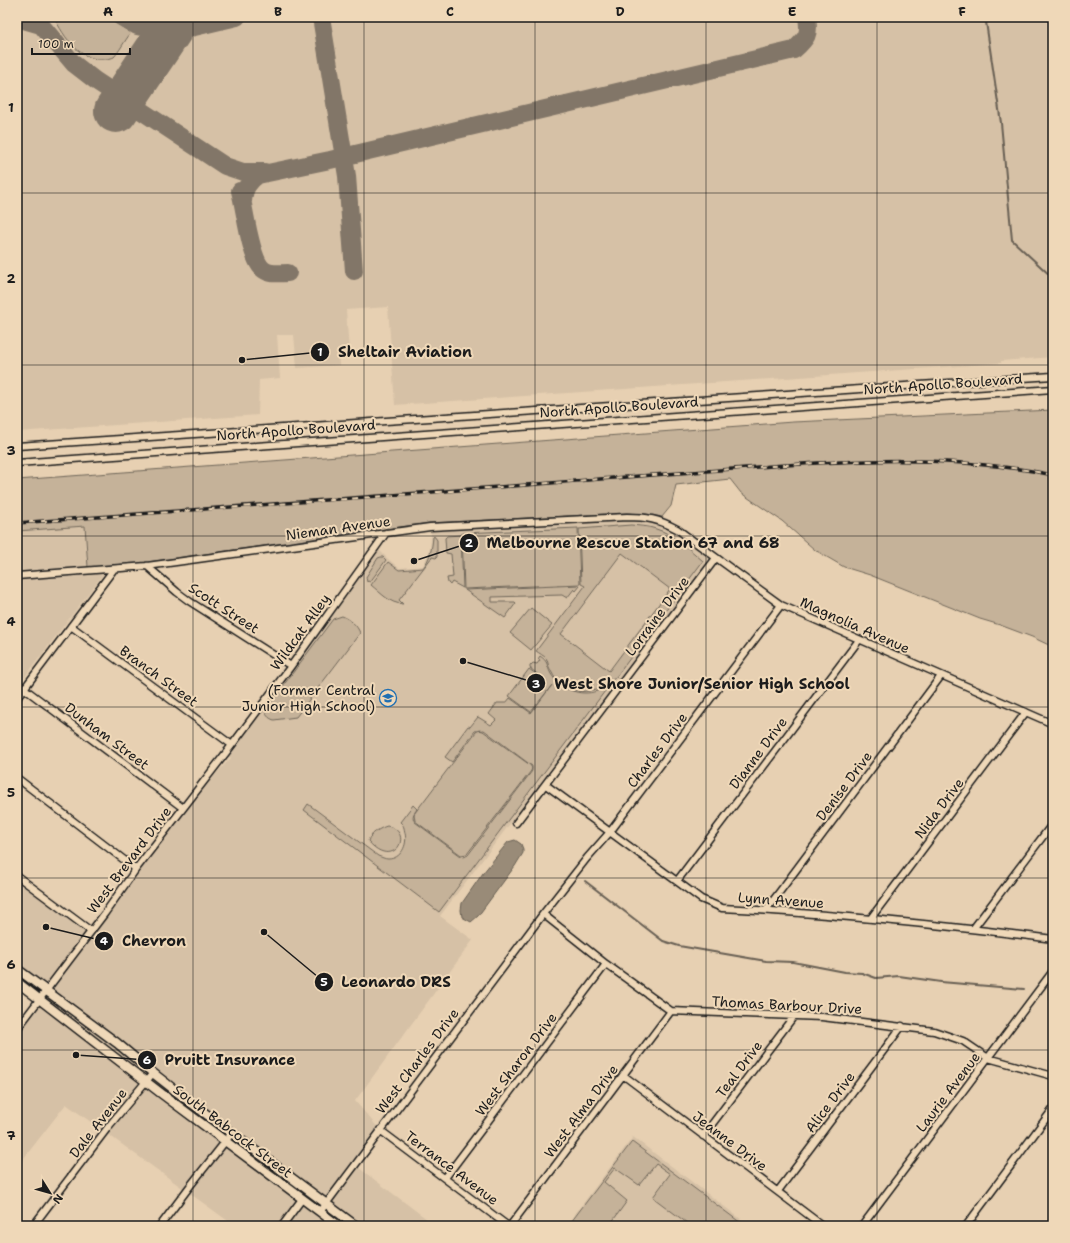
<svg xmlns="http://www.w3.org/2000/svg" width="1070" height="1243" font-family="'Shantell Sans',sans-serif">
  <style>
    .built { fill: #d6c1a6 }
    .green { fill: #c5b299; stroke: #70675a; fill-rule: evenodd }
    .water { fill: #998b78; stroke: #675f53 }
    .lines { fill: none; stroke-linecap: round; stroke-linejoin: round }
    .stream { stroke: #675f53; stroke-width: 2 }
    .taxiway { stroke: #827667; stroke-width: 18 }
    .runway { stroke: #827667; stroke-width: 44 }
    .minor-casing { stroke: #1c1c1c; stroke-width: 9 }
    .major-casing { stroke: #1c1c1c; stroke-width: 11 }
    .minor { stroke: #efd8b8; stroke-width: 6 }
    .major { stroke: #efd8b8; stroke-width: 8 }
    .rail-casing { stroke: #1c1c1c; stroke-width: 3.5 }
    .rail { stroke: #efd8b8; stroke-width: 2; stroke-dasharray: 6; stroke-linecap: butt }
    .grid { fill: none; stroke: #1c1c1c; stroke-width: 1; stroke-opacity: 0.55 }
    .labels { text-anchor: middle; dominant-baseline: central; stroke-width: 4; stroke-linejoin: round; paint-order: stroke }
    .street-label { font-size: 14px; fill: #1c1c1c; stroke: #efd8b8 }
    .poi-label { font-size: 14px; fill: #1c1c1c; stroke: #efd8b8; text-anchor: end }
    .leader { fill: none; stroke: #1c1c1c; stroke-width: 1.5 }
    .callout-dot { fill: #1c1c1c; stroke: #efd8b8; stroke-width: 1.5 }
    .mark-label { font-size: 12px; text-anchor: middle; font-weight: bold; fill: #fff }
    .callout-label { font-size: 15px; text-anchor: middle; font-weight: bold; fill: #1c1c1c; stroke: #efd8b8; stroke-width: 4; stroke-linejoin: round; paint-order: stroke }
    .neatline { fill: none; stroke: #1c1c1c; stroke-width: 1.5 }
    .grid-label { font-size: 13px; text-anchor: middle; font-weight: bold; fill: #1c1c1c }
  </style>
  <rect width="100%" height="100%" fill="#e7d0b2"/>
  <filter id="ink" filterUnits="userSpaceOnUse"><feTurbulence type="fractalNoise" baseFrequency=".025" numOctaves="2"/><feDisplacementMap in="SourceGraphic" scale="8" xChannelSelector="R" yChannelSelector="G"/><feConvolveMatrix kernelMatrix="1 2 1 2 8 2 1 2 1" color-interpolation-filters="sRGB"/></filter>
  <g filter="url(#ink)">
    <path class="built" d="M17 17H1053V357L1001 361V363L395 405 388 307 346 310 349 351 338 352 339 365 297 368 294 335H277L280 378 259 380 258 415 17 432Z
      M627 517 663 522 713 556 440 916 473 940 355 1101 380 1130 355 1165 436 1226H235L66 1104 17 1167V1029L41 994 17 976V876L91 931 183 808 231 758 225 754 376 547 387 558 399 568 423 566 430 550 431 536 430 527Z
      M85 526 88 567 17 572V531Z
      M104 573 24 678 17 673V579Z
      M633 1137 750 1226H566Z"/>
    <path class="green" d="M54 17H106L128 31 130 34C126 39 118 53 114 57 112 58 108 59 105 59 80 62 64 37 54 17Z
      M1053 410V647L1032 637 1000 625 980 619 870 575 844 567 815 550 782 521 741 493 730 479 676 485 671 506 662 517 646 514 626 513 429 523 147 562 146 561 144 563 114 566 113 564 111 566 88 567 85 526 17 531V480L793 422Z
      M631 525C639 526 648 526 656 529 674 534 689 549 703 561L616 677C598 693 573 699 555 678 553 675 551 671 549 667 548 665 548 661 546 658 544 656 539 653 536 651L585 586 581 584 579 529ZM622 553 670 589 609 671 561 634Z
      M578 528 580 584 464 589 462 533Z
      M461 535 463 588 452 582 450 585 448 583 447 578 453 577 451 554 446 553 445 538 447 536Z
      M434 536 437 540V557L436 558 432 557 399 600 403 604C390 604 381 593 371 585L388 562 399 570 423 568C430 559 432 548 433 537Z
      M381 557H383L386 560 370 582 368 581 367 582 366 577 378 558Z
      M579 585 580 586 576 591 574 589 567 598 562 595 492 597V602H515L516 603 505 618 465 590Z
      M531 608 552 625 531 650 510 633Z
      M342 616C350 619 357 625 360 633L296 717 274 720C268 718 266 715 265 710L333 619Z
      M540 656C549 662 546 665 551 674 560 689 580 697 597 691 601 690 604 687 608 687L439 912 304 810 308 804 378 856C381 857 385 859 388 859 401 859 408 845 405 833 404 828 404 825 400 822L413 805 417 809C414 814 411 816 415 822L461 856 464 857 468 855 532 771V766L484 730 475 731 452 762 445 757 468 726 470 727 478 717 491 725 496 720 489 714 497 703H506L510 698 531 713 552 685 531 712 509 696 529 669 547 682 530 668V666L533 663 537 664 540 660 538 659Z
      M479 730 483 731 530 765 532 768 531 771 467 854 461 855 415 821 414 814 476 732Z
      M387 826C416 831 394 872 368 841 370 834 380 828 387 826Z
      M632 1142 745 1226H691L655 1199V1198L653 1197 670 1174 656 1164 639 1185 615 1168 604 1182 627 1201 609 1226H568L631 1143Z"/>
    <path class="water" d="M515 840 521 844 523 849V853L515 866 478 916 471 922 462 917 461 910 462 903 483 873 508 842Z"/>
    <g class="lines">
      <path class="stream" d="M986 22 1001 123 1012 240 1053 278
        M585 881 663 941 679 946 766 961 793 962 845 972 862 973 876 978 899 976 941 982 1024 989
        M1050 999 1053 1001"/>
      <path class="taxiway" d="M39 17 41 25 74 64 96 81 225 166 243 172H265
        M121 17 137 26 169 33 237 17
        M321 17 347 176 354 271
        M17 18 41 25
        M240 191C245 208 250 261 264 270 271 275 280 273 288 273
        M243 201C244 189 248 182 258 175L330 160 794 50C807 38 810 35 807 17"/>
      <path class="runway" d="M116 111 179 17"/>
      <g class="minor-casing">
        <path id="minor" d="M17 446 1053 376
          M17 463 1053 389
          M147 566 177 592 189 601 291 666
          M17 576 147 566 430 527 627 517C647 517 658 519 677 529L781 605 1053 724
          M71 626 232 745
          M17 683 183 808
          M17 698 114 569
          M17 778 136 869
          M546 785 701 899 722 908C833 914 943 925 1053 939
          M516 823 716 558
          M17 876 91 931
          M677 881 859 640
          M766 910 941 676
          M543 914 606 964 671 1011 822 1017 934 1031 963 1041 988 1058 1053 1076
          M871 918 1026 712
          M973 929 1053 823
          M17 1029 105 913 136 869 232 745 291 666 386 533
          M623 1075 823 1226
          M380 1130 508 1226
          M703 1136 794 1016
          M445 1178 606 964
          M778 1191 902 1026
          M320 1212 543 914 587 858 610 832 781 605
          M33 1226 109 1126 153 1073
          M160 1226 190 1186 232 1133
          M282 1226 302 1199
          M510 1226 671 1011
          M862 1226 1053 971
          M966 1226 1053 1109"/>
      </g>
      <g class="major-casing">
        <path id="major" d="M17 969 117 1043 153 1073 190 1102 356 1226
          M17 982 162 1094 339 1226"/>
      </g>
      <use href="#minor" class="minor"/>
      <use href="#major" class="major"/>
      <g class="rail-casing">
        <path id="rail" d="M17 523C212 509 406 495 600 479 649 475 697 472 746 468 848 460 952 454 1053 475"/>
      </g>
      <use href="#rail" class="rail"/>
    </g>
  </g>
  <path class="grid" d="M193 17V1226M364 17V1226M535 17V1226M706 17V1226M877 17V1226M17 193H1053M17 365H1053M17 536H1053M17 707H1053M17 878H1053M17 1050H1053"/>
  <defs>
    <g id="school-ring" transform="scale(0.9)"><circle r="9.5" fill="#efd8b8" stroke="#1f6fb2" stroke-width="1.5"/><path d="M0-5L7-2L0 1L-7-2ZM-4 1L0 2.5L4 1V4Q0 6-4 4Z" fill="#1f6fb2"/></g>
  </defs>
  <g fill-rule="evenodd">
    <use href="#school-ring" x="388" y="698"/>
  </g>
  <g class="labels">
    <g class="street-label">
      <text transform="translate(943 384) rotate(-4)">North Apollo Boulevard</text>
      <text transform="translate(619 407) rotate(-4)">North Apollo Boulevard</text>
      <text transform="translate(296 430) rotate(-4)">North Apollo Boulevard</text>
      <text transform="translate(338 528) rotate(-8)">Nieman Avenue</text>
      <text transform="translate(224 608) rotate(33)">Scott Street</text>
      <text transform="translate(657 616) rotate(-53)">Lorraine Drive</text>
      <text transform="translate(855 625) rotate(24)">Magnolia Avenue</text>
      <text transform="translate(300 632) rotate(-54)">Wildcat Alley</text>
      <text transform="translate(159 676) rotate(36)">Branch Street</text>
      <text transform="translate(107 736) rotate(37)">Dunham Street</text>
      <text transform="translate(657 750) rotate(-53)">Charles Drive</text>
      <text transform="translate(758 753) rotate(-53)">Dianne Drive</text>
      <text transform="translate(844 786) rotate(-53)">Denise Drive</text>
      <text transform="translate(939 808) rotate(-53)">Nida Drive</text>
      <text transform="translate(129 860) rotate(-53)">West Brevard Drive</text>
      <text transform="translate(781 900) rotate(4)">Lynn Avenue</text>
      <text transform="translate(787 1005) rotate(3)">Thomas Barbour Drive</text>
      <text transform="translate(417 1061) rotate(-53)">West Charles Drive</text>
      <text transform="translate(516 1064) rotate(-53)">West Sharon Drive</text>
      <text transform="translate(739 1069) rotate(-53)">Teal Drive</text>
      <text transform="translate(948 1092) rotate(-53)">Laurie Avenue</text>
      <text transform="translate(830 1102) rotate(-53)">Alice Drive</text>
      <text transform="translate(581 1111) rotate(-53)">West Alma Drive</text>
      <text transform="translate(98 1123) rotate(-52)">Dale Avenue</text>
      <text transform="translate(233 1131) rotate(37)">South Babcock Street</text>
      <text transform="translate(730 1141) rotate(37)">Jeanne Drive</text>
      <text transform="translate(452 1168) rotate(37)">Terrance Avenue</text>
    </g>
    <g class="poi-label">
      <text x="375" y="690">(Former Central<tspan x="375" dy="16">Junior High School)</tspan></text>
    </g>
  </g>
  <path class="leader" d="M242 360L320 352M414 561L469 543M463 661L536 683M46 927L104 941M264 932L324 982M76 1055L147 1060"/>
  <g class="callout-dot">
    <circle cx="242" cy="360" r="4"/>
    <circle cx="414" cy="561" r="4"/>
    <circle cx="463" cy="661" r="4"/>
    <circle cx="46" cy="927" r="4"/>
    <circle cx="264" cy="932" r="4"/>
    <circle cx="76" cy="1055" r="4"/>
    <circle cx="320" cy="352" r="10"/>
    <circle cx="469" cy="543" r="10"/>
    <circle cx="536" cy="683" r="10"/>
    <circle cx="104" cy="941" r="10"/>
    <circle cx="324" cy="982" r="10"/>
    <circle cx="147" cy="1060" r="10"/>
  </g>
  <g class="mark-label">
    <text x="320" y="356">1</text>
    <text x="469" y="547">2</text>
    <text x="536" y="688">3</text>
    <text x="104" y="945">4</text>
    <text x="324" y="986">5</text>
    <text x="147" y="1064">6</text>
  </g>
  <g class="callout-label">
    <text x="405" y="357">Sheltair Aviation</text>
    <text x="633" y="548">Melbourne Rescue Station 67 and 68</text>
    <text x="702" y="689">West Shore Junior/Senior High School</text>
    <text x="154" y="946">Chevron</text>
    <text x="396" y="987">Leonardo DRS</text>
    <text x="230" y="1065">Pruitt Insurance</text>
  </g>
  <rect width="1070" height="1243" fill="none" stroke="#efd8b8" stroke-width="44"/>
  <g transform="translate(50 1193) rotate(127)" stroke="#efd8b8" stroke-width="3" paint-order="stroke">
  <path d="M0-3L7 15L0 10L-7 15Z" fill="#1c1c1c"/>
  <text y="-6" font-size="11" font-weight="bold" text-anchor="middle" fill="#1c1c1c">N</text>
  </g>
  <path d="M32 48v6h98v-6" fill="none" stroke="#1c1c1c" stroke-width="2"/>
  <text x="38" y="48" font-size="12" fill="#1c1c1c" stroke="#efd8b8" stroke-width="3" paint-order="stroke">100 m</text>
  <rect x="22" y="22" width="1026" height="1199" class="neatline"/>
  <g class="grid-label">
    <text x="108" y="16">A</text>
    <text x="278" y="16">B</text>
    <text x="450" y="16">C</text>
    <text x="620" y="16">D</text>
    <text x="792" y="16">E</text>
    <text x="962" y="16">F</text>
    <text x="11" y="112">1</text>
    <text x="11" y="283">2</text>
    <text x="11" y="455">3</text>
    <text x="11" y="626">4</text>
    <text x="11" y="797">5</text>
    <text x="11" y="969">6</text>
    <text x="11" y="1140">7</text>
  </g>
</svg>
